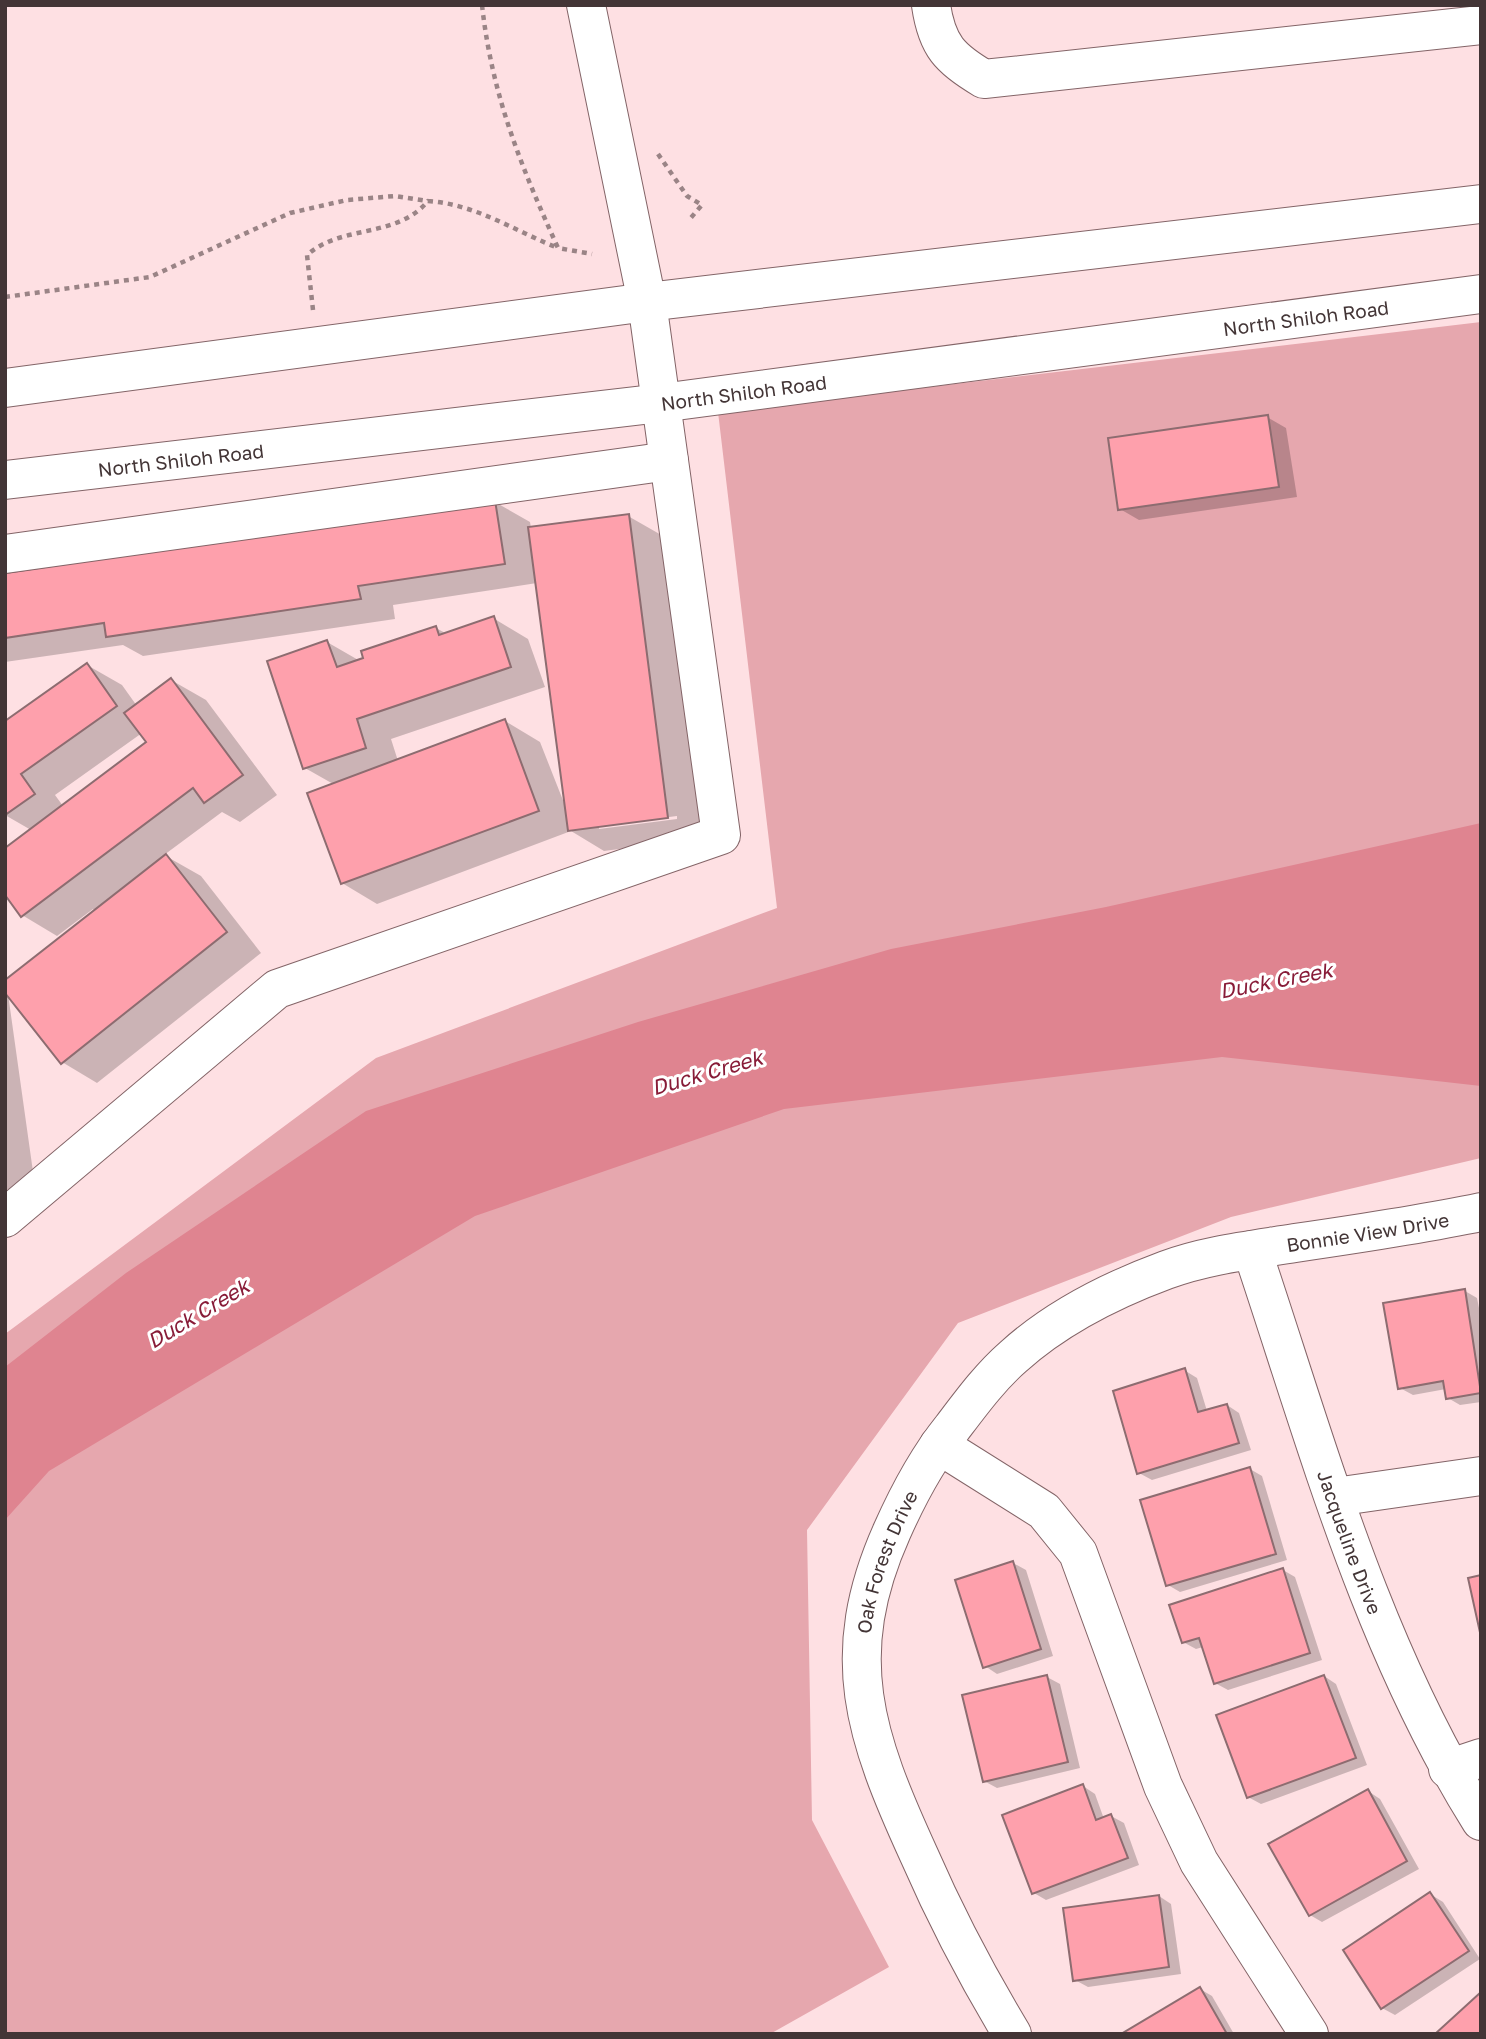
<svg xmlns="http://www.w3.org/2000/svg" width="1486" height="2039" font-family="'Golos Text',sans-serif">
  <style>
    .green { fill: #e6a7ae }
    .water { fill: #df8490 }
    .shadow { fill: #0003; fill-rule: evenodd }
    .building { fill: #fea0ac; stroke: #8d6c70; stroke-width: 2 }
    .lines { fill: none; stroke-linecap: round; stroke-linejoin: round }
    .minor-casing { stroke: #836467; stroke-width: 40 }
    .major-casing { stroke: #836467; stroke-width: 40 }
    .path { stroke: #9a8486; stroke-width: 4.5; stroke-dasharray: 5 5; stroke-linecap: butt }
    .minor { stroke: #fff; stroke-width: 38 }
    .major { stroke: #fff; stroke-width: 38 }
    .labels { text-anchor: middle; dominant-baseline: central; stroke-width: 6; stroke-linejoin: round; paint-order: stroke }
    .street-label { font-size: 19px; fill: #433536; stroke: #fff }
    .water-label { font-size: 21px; font-style: italic; fill: #881c38; stroke: #fff }
  </style>
  <rect width="100%" height="100%" fill="#fee0e3"/>
  <path class="green" d="M1481 322V1158L1231 1217 958 1323 807 1530 812 1820 889 1967 770 2034H5V1334L376 1058 777 908 718 412Z"/>
  <path class="water" d="M1481 823V1086L1222 1057 784 1109 475 1216 49 1471 5 1520V1367L126 1273 366 1111 638 1022 891 949 1106 907Z"/>
  <path class="shadow" d="M1267 417 1286 428 1297 497 1139 520 1120 509Z
    M495 502 530 522 531 528 628 516 663 536 703 838 604 851 571 831 377 904 342 883 335 785 305 768 327 642 360 661 436 628 447 634 493 618 528 639 545 687 391 739 398 761 505 721 540 742 566 808 537 583 393 605 395 619 143 656 123 645 5 662V574ZM677 816V819L599 829V826Z
    M87 665 122 685 137 706 171 680 206 700 277 795 240 822 222 812 164 855 201 876 261 953 97 1083 62 1062 8 994 35 1186 5 1190V976L6 981 95 911 93 909 57 936 22 915 31 830 5 815V724ZM142 733 149 742 63 806 55 795Z
    M1465 1291 1477 1298 1481 1318V1402L1460 1405 1448 1398 1446 1389 1413 1395 1400 1388Z
    M1184 1370 1197 1378 1207 1411 1227 1405 1239 1413 1251 1450 1152 1480 1139 1473Z
    M1250 1469 1262 1476 1287 1560 1180 1592 1168 1585Z
    M1013 1563 1026 1570 1053 1656 997 1674 985 1666Z
    M1283 1570 1295 1577 1322 1660 1228 1690 1215 1683 1203 1647 1196 1649 1183 1642Z
    M1324 1676 1336 1684 1367 1765 1261 1804 1248 1797Z
    M1047 1677 1060 1684 1080 1768 997 1788 984 1781Z
    M1083 1786 1095 1794 1104 1819 1111 1816 1124 1823 1139 1865 1046 1900 1034 1893Z
    M1368 1791 1380 1799 1419 1869 1322 1922 1310 1915Z
    M1430 1894 1443 1902 1480 1959 1395 2015 1382 2008Z
    M1159 1896 1171 1904 1181 1974 1088 1987 1075 1980Z
    M1200 1989 1212 1996 1234 2034H1125Z"/>
  <path class="building" d="M1268 415 1279 487 1118 510 1108 438Z
    M495 500 505 564 358 586 361 599 106 637 104 623 5 638V573Z
    M629 514 668 818 568 831 528 527Z
    M494 616 511 667 357 719 366 748 303 769 267 661 327 640 337 667 363 658 361 651 436 626 439 635Z
    M87 663 117 706 21 774 35 794 5 815V721Z
    M171 678 243 775 204 803 193 788 21 917 5 895V848L146 742 124 713Z
    M505 719 539 811 341 884 307 793Z
    M166 854 227 932 61 1064 5 993V980Z
    M1465 1289 1481 1393 1446 1399 1443 1381 1398 1389 1383 1303Z
    M1185 1368 1198 1412 1227 1404 1239 1443 1137 1474 1113 1391Z
    M1250 1467 1276 1554 1166 1586 1140 1500Z
    M1013 1561 1041 1649 983 1668 955 1580Z
    M1283 1568 1310 1653 1214 1684 1199 1638 1182 1643 1169 1605Z
    M1481 1575V1637L1468 1578Z
    M1047 1675 1068 1762 983 1782 962 1695Z
    M1324 1675 1356 1758 1247 1798 1216 1715Z
    M1083 1784 1096 1820 1111 1814 1128 1858 1032 1894 1002 1815Z
    M1368 1789 1407 1861 1309 1916 1268 1844Z
    M1430 1892 1469 1951 1381 2009 1343 1950Z
    M1159 1895 1169 1967 1073 1981 1063 1908Z
    M1200 1987 1227 2034H1121Z
    M1481 1992V2034H1435Z"/>
  <g class="lines">
    <g class="minor-casing">
      <g id="minor">
        <path d="M586 5 647 302"/>
        <path d="M931 5C937 46 950 59 984 79L1481 25"/>
        <path d="M5 554 669 461"/>
        <path d="M5 1218 277 989 721 835 661 403"/>
        <path id="s1" d="M1252 1250C1317 1444 1371 1646 1481 1821"/>
        <path d="M939 1445 1044 1511 1078 1553 1163 1786 1199 1862 1309 2034"/>
        <path d="M1335 1497 1481 1476"/>
        <path d="M1448 1769 1481 1758"/>
        <path id="s2" d="M1012 2034C977 1976 946 1917 919 1855 865 1737 836 1656 892 1531 908 1495 927 1459 952 1428 971 1403 990 1377 1013 1357 1056 1318 1112 1290 1166 1270 1206 1255 1252 1250 1295 1243 1357 1234 1419 1225 1481 1212"/>
      </g>
    </g>
    <g class="major-casing">
      <g id="major">
        <path d="M647 302 661 403"/>
        <path d="M5 388 647 302 1481 204"/>
        <path id="s3" d="M5 480 661 403 1481 294"/>
      </g>
    </g>
    <path class="path" d="M482 5C492 96 521 166 558 248L592 254
      M658 154 687 196 702 205 688 221
      M5 297 150 277 290 213 347 200 395 196 428 201
      M313 310 307 255C342 224 396 239 428 201 475 204 515 231 558 248"/>
    <use href="#minor" class="minor"/>
    <use href="#major" class="major"/>
  </g>
  <g class="labels">
    <g class="street-label">
      <text stroke="none"><textPath href="#s3" startOffset="1311">North Shiloh Road</textPath></text>
      <text stroke="none"><textPath href="#s3" startOffset="744">North Shiloh Road</textPath></text>
      <text stroke="none"><textPath href="#s3" startOffset="177">North Shiloh Road</textPath></text>
      <text stroke="none"><textPath href="#s2" startOffset="1136">Bonnie View Drive</textPath></text>
      <text stroke="none"><textPath href="#s1" startOffset="308">Jacqueline Drive</textPath></text>
      <text stroke="none"><textPath href="#s2" startOffset="509">Oak Forest Drive</textPath></text>
    </g>
    <g class="water-label">
      <text transform="translate(1276 980) rotate(-11)">Duck Creek</text>
      <text transform="translate(707 1072) rotate(-16)">Duck Creek</text>
      <text transform="translate(198 1313) rotate(-31)">Duck Creek</text>
    </g>
  </g>
  <rect width="1486" height="2039" fill="none" stroke="#433536" stroke-width="14"/>
</svg>
